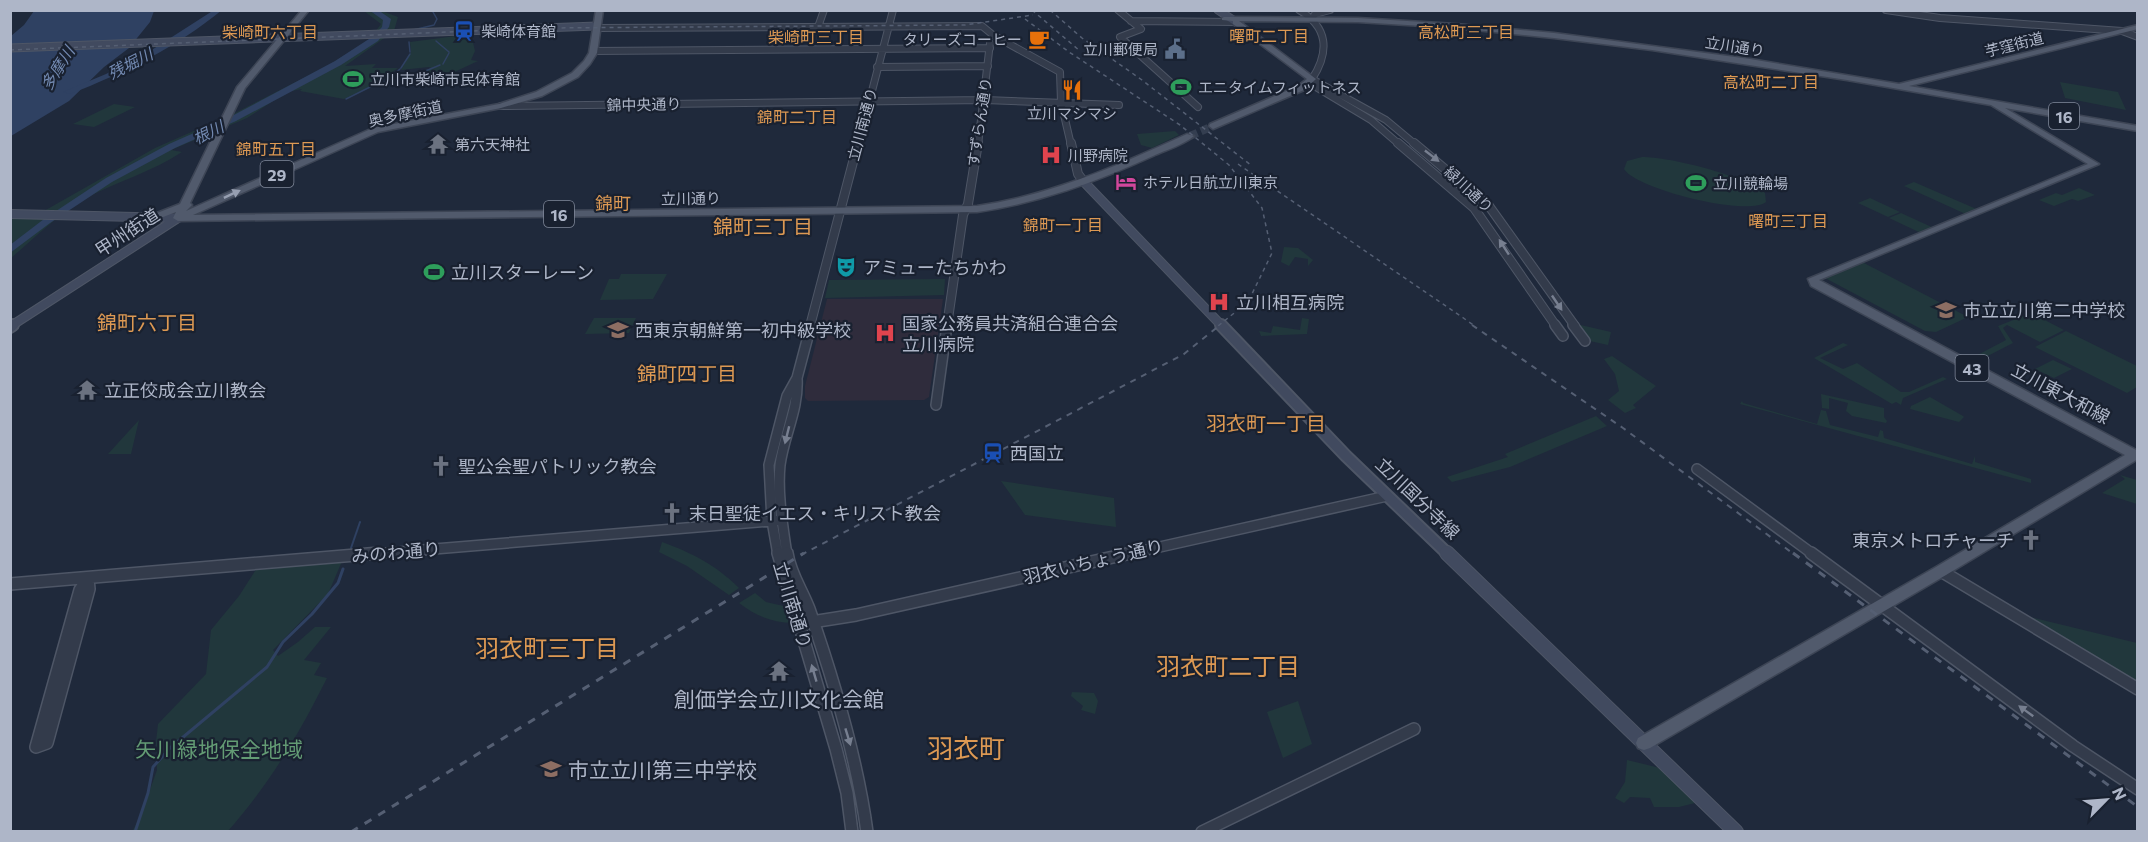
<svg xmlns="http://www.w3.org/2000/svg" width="2148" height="842" font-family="Commissioner,'Noto Sans JP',sans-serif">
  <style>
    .medical { fill: #2f2c3c }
    .green { fill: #21373c }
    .water { fill: #2f4162 }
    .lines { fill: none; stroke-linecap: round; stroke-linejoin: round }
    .stream-far2 { stroke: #2f4162; stroke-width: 1.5 }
    .stream-far1 { stroke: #2f4162; stroke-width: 2 }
    .stream { stroke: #2f4162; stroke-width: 3 }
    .river { fill: #2f4162; fill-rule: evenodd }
    .primary-tunnel { stroke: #343e50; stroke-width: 8; stroke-dasharray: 8 4; stroke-linecap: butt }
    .tertiary-far3-casing { stroke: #4e5666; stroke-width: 8 }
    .tertiary-far2-casing { stroke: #4e5666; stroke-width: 10 }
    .tertiary-far1-casing { stroke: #4e5666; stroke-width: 12 }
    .tertiary-casing { stroke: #4e5666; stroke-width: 14 }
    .secondary-far3-casing { stroke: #4e5666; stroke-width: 9 }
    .secondary-far2-casing { stroke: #4e5666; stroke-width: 10 }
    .secondary-far1-casing { stroke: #4e5666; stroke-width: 14 }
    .secondary-casing { stroke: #4e5666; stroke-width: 16 }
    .primary-casing { stroke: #3d4555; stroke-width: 3 }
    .tertiary-far3 { stroke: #333b4b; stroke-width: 6 }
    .tertiary-far2 { stroke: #333b4b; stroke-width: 8 }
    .tertiary-far1 { stroke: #333b4b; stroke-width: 9 }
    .tertiary { stroke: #333b4b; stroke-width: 11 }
    .secondary-far3 { stroke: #414a5f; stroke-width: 7 }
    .secondary-far2 { stroke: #414a5f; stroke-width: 8 }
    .secondary-far1 { stroke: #414a5f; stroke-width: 10 }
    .secondary { stroke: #414a5f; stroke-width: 14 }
    .primary { fill: #515a6c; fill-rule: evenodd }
    .rail-far2 { stroke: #555f73; stroke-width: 1.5; stroke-dasharray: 4 4; stroke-linecap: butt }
    .rail-far1 { stroke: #555f73; stroke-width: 2; stroke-dasharray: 6 6; stroke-linecap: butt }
    .rail { stroke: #555f73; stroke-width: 3; stroke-dasharray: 8 8; stroke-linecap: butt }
    .oneway { fill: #777f90 }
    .oneway2 { fill: #979fb1 }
    .labels { text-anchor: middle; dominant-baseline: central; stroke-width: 4.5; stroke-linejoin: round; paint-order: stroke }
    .far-poi-label { font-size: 15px; fill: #aeb6c8; stroke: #192130; text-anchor: start }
    .far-street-label { font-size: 15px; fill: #aeb6c8; stroke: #192130 }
    .far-neighbourhood-label { font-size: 16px; fill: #dd9953; stroke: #192130 }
    .far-water-label { font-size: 16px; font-style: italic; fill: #738ab2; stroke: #192130 }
    .shield { fill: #192130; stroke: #81899a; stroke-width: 1.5 }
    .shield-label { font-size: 16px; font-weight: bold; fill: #aeb6c8 }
    .far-quarter-label { font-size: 18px; fill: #dd9953; stroke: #192130 }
    .street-label { font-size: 18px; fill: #aeb6c8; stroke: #192130 }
    .poi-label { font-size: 18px; fill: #aeb6c8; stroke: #192130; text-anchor: start }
    .neighbourhood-label { font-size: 20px; fill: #dd9953; stroke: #192130 }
    .near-poi-label { font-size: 21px; fill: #aeb6c8; stroke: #192130 }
    .near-park-label { font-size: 21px; fill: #639b74; stroke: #192130 }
    .near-neighbourhood-label { font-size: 24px; fill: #dd9953; stroke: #192130 }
    .near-quarter-label { font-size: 26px; fill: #dd9953; stroke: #192130 }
  </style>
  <rect width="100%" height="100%" fill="#1f293b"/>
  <path class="medical" d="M827 299H943L929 397 924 400 808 401 805 398V386Z"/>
  <path class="green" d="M364 11H382L398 17 394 31 345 66 376 64 372 68H398L378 83 344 99 300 91 302 89 287 92 247 118 171 150 182 152C152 172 118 181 86 198 58 214 35 238 11 258V217L44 211 155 148 237 112 329 65 370 39 381 24Z
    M471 34 475 51 471 60 478 61 435 81 383 84 391 78 428 76 422 72 431 68 429 67 401 70 411 52 410 42Z
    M2060 82 2118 92 2126 110 2065 98Z
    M114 104 135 107 94 127 73 124Z
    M1175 131 1179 135 1152 148 1141 145 1137 134Z
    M1642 157C1670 157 1743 175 1765 193L1766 202C1747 217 1636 189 1624 169L1627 161Z
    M1914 182 1981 211 1970 216 1904 186Z
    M2079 188 2095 195 2078 201 2072 199 2054 206 2039 200 2056 193 2062 195Z
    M1870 198 1900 212 1888 217 1858 203Z
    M1901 213 1936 229 1923 234 1889 218Z
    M1284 247 1298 248 1313 260 1308 266V259L1295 257 1289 266 1281 262Z
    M1861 263H1864L1968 317 1936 332 1925 331 1825 278Z
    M621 274H667L653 299 600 300 609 279H619Z
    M945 279 944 295 825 298 829 280Z
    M2031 313 2064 330 2040 342 2007 325 2003 328 2013 343 1974 363 1966 361 2006 340 1998 326Z
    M594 318H636L629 333 585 334Z
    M1302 318 1309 319 1307 334 1261 336 1259 331 1271 333 1273 326 1300 330Z
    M1572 323 1611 332 1608 345 1585 340Z
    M2066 331 2137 366V387L2127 393 2035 347Z
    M1843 343 1848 345 1820 358 1843 369 1857 363 1901 392H1909L1943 377 1947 379 1903 398 1901 405 1896 402 1892 404 1814 358Z
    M1612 356 1656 386 1633 405 1636 408 1625 413 1608 400 1619 391 1615 374 1604 359Z
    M2053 360 2072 369 2054 378 2035 369Z
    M1821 394 1884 408V417L1887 421 1886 423 1852 416 1846 411 1848 403 1829 398V409L1822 408Z
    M1930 397 1963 416 1964 417 1959 422 1910 409 1911 406Z
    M1742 401 1743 403 1817 424 1821 410 1826 411 1830 425 1878 437 1880 430 1883 431 1884 438 1972 464 1975 456V462L2031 479V483L1740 404Z
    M1596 416 1607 426 1510 467 1452 482 1447 477 1508 457 1505 454Z
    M139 420 131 454H108Z
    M2120 475 2137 480V504L2102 493 2125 479Z
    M1001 481 1114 498 1116 527 1025 515Z
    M662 542C692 553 716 565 739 588L729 595 687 566 659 552Z
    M343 559 328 594 273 650 278 656 298 642 315 627H331L304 660 321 663 314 675 327 678C298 736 270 783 228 831L132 832 141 815 157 770 156 742 158 724 206 674 211 630 239 596 257 568Z
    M755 593 766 602 788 607 793 623C771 622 756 616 739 603Z
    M2030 617 2137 643V682Z
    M1072 692 1094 693 1098 701 1095 714 1081 710 1083 706 1071 696Z
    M1298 701 1312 744 1283 758 1267 712Z
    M1627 760 1660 768 1699 802 1679 807H1654L1650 798 1630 797 1624 803 1615 798 1625 782Z"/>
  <path class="water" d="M34 11H154L150 22 129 48 104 67 69 101 11 136V36L24 25Z"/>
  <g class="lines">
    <path class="stream-far2" d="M413 30 434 25 437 19 433 12
      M436 41 449 52
      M409 42 410 52
      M443 64 449 53
      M401 68 410 54
      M432 76 423 72 440 65
      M434 76 437 77 434 78
      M385 82 400 69
      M380 84 419 83 431 79
      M346 99 376 84"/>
    <path class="stream-far1" d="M351 548 360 522"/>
    <path class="stream" d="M135 832 148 793 153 767 170 748 267 667 283 642 312 614 338 583 343 569"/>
    <path class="river" d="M214 10H222C177 47 124 73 70 94L63 92 106 74 147 53Z
      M369 10H378L391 19 389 27 378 41 341 65 236 121 175 148 112 182 50 223 10 253V245L44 219 106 178 169 144 230 117 335 61 372 37 382 27 383 20Z"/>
    <path class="primary-tunnel" d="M1190 136 1213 126"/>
    <g class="tertiary-far3-casing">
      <path id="tertiary-far3" d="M1118 10 1141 29 1120 37 1198 107
        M1299 10C1328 27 1330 51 1312 79L1386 120 1416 145
        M1886 10 1940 18 2122 31 2138 37
        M1312 19 1315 14 1330 10
        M1131 21 1236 22
        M818 27 824 10
        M597 28 982 26 993 35 1060 72 1061 102 1071 145
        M593 51 990 48
        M877 67 988 66
        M1311 84 1371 120 1400 145
        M501 106 985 100 1119 105
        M858 145 893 10
        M978 145 990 43"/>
    </g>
    <g class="tertiary-far2-casing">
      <path id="tertiary-far2" d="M1071 143 1078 174 1084 182
        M1398 143 1474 208 1556 326
        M1414 143 1489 206 1575 326
        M810 326 858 143
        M947 326 963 215 968 204 978 143"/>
    </g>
    <g class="tertiary-far1-casing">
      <path id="tertiary-far1" d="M1555 325 1563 336
        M1573 325 1585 341
        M936 405 947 325
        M1697 469 1814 555
        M362 555 782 520
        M778 555 772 521 769 465 787 396 797 378 811 325
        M787 555C783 527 777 494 780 465 784 435 799 409 797 378
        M1124 555 1387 496"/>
    </g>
    <g class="tertiary-casing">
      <path id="tertiary" d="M778 553 836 749 847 793 852 832
        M787 553C790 574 802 590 809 609 834 681 857 757 867 832
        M1811 553 2073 746 2138 789
        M1941 571 2138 689
        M88 578 89 589 47 743 36 747 80 590Z
        M10 584 380 553
        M799 624 856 615 1131 553
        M1202 832 1414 729"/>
    </g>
    <g class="secondary-far3-casing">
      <path id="secondary-far3" d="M1218 10 1236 22
        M10 48 597 26"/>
    </g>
    <g class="secondary-far2-casing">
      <path id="secondary-far2" d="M1084 182 1222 326
        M10 214 178 218
        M11 326 178 218"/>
    </g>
    <g class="secondary-far1-casing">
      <path id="secondary-far1" d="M1221 325 1346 456 1449 555
        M10 327 13 325"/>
    </g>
    <g class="secondary-casing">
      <path id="secondary" d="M1447 553 1736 832"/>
    </g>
    <g class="primary-casing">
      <path id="primary" d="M302 10H309L245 88 190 203 192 205 186 211 373 128 499 104 536 92 572 73 584 61 589 53 596 10H603L597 53 590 64 578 77 542 96 501 108 378 132 193 215 977 206C1052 195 1119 165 1187 134L1194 136C1183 145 1166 150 1153 156 1096 182 1039 203 977 212L178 221 173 218 176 212 158 219H152V215L180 204 237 87Z
        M1224 17 1358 18 1456 24 1554 33 1750 59 1899 84 2138 25V29L1909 86 2138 126V131L2005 108 2099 164 1819 280 2138 451V459L1946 575 1650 748 1644 750 1638 748 1636 743 1638 738 1936 567 2125 455 1811 286 1808 279 2088 164 1991 105 1847 80 1652 50 1554 38 1456 28 1358 22 1239 21 1316 79 1304 90 1213 129 1209 126 1210 124 1298 86 1307 79 1233 24V21L1222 20V18Z"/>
    </g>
    <use href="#tertiary-far3" class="tertiary-far3"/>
    <use href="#tertiary-far2" class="tertiary-far2"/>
    <use href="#tertiary-far1" class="tertiary-far1"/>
    <use href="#tertiary" class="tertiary"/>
    <use href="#secondary-far3" class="secondary-far3"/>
    <use href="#secondary-far2" class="secondary-far2"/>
    <use href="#secondary-far1" class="secondary-far1"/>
    <use href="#secondary" class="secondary"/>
    <use href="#primary" class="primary"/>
    <path class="rail-far2" d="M1032 10 1080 51
      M1050 10 1082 38 1142 80 1252 166
      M1025 19 1069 52 1180 125 1229 165 1262 208 1272 253 1248 302 1218 326
      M10 50 546 28 965 25 1033 15
      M1238 164 1475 326"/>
    <path class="rail-far1" d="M1472 325 1623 428 1795 555
      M801 555 1184 354 1220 325"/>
    <path class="rail" d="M1793 553 2138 807
      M351 832 804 553"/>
  </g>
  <defs><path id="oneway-solid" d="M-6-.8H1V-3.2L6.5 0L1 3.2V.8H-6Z" transform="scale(1.5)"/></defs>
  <g class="oneway">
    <use href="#oneway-solid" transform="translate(1432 156) rotate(38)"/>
    <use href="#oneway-solid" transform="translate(1504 247) rotate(-123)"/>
    <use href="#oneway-solid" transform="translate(1557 303) rotate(56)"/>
    <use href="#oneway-solid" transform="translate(787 435) rotate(104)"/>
    <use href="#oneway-solid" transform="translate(814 673) rotate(-106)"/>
    <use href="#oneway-solid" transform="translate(2026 711) rotate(-144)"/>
    <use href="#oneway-solid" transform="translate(848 737) rotate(73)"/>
  </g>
  <use class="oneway2" href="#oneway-solid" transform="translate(232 194) rotate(-25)"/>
  <defs>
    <g id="station-bare" transform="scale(1.62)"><path d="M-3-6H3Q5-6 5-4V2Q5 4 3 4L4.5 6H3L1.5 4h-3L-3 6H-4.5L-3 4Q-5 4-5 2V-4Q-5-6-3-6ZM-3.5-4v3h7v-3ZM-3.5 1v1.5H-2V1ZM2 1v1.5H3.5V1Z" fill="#1a4fb4" stroke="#192130" stroke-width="2.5" paint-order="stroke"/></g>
    <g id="cafe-bare" transform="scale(1.62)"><path d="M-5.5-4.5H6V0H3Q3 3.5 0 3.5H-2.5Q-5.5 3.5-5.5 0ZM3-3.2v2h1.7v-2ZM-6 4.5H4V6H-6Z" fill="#e8710a" stroke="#192130" stroke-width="2.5" paint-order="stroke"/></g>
    <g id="civic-bare" transform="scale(1.62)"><path d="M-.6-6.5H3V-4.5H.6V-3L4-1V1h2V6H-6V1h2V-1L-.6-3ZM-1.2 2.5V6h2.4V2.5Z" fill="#5c6f8a" stroke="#192130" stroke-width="2.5" paint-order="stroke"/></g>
    <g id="stadium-bare" transform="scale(1.62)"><path d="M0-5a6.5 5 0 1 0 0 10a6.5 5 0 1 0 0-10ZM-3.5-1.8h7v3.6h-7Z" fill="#2e9e5b" stroke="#192130" stroke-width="2.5" paint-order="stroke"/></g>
    <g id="restaurant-bare" transform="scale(1.62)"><path d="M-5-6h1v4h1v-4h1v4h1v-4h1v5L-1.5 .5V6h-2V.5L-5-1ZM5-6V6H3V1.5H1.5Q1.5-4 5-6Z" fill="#e8710a" stroke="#192130" stroke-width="2.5" paint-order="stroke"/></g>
    <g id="temple-bare" transform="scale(1.62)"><path d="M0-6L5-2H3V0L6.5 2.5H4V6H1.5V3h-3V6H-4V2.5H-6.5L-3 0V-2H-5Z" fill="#6b7280" stroke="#192130" stroke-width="2.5" paint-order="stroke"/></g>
    <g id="hospital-bare" transform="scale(1.62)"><path d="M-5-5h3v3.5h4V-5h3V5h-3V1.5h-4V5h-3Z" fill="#e0444e" stroke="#192130" stroke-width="2.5" paint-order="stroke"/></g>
    <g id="hotel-bare" transform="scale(1.62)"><path d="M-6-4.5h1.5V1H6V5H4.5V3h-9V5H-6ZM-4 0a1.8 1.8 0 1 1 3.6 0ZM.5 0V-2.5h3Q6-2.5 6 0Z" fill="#d1479c" stroke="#192130" stroke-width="2.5" paint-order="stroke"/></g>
    <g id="theatre-bare" transform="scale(1.62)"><path d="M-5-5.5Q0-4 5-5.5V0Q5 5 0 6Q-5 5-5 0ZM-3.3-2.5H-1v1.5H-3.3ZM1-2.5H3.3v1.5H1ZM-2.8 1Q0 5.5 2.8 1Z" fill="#0f9aa8" stroke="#192130" stroke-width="2.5" paint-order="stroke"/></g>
    <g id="school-bare" transform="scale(1.62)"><path d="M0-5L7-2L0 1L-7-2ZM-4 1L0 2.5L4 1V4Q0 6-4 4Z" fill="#8d6e63" stroke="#192130" stroke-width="2.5" paint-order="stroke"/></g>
    <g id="church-bare" transform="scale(1.62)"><path d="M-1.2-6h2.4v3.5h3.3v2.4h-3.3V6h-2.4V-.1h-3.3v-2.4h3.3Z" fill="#6b7280" stroke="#192130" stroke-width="2.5" paint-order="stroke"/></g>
  </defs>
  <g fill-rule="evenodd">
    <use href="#station-bare" x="464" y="31"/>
    <use href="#cafe-bare" x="1039" y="39"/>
    <use href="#civic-bare" x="1175" y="49"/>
    <use href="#stadium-bare" x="353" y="79"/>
    <use href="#stadium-bare" x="1181" y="87"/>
    <use href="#restaurant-bare" x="1072" y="90"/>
    <use href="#temple-bare" x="438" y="144"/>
    <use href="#hospital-bare" x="1051" y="155"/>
    <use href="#hotel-bare" x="1126" y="182"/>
    <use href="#stadium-bare" x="1696" y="183"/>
    <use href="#theatre-bare" x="846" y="267"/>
    <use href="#stadium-bare" x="434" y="272"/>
    <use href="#hospital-bare" x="1219" y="302"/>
    <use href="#school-bare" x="1946" y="310"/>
    <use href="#school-bare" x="618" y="330"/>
    <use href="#hospital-bare" x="885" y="333"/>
    <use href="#temple-bare" x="87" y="390"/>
    <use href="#station-bare" x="993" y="453"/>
    <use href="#church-bare" x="441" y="466"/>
    <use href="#church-bare" x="672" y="513"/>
    <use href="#church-bare" x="2031" y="540"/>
    <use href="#temple-bare" x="779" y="671"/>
    <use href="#school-bare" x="551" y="769"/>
  </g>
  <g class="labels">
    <g class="far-poi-label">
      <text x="481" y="31">柴崎体育館</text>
      <text x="1022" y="39" text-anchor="end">タリーズコーヒー</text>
      <text x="1158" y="49" text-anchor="end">立川郵便局</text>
      <text x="370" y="79">立川市柴崎市民体育館</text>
      <text x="1198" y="87">エニタイムフィットネス</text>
      <text x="1072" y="113" text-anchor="middle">立川マシマシ</text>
      <text x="455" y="144">第六天神社</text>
      <text x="1068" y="155">川野病院</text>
      <text x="1143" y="182">ホテル日航立川東京</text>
      <text x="1713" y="183">立川競輪場</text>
    </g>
    <g class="far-street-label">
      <text transform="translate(2014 44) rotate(-14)">芋窪街道</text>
      <text transform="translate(1735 46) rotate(9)">立川通り</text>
      <text transform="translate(644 104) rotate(-1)">錦中央通り</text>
      <text transform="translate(405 113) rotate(-12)">奥多摩街道</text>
      <text transform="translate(979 122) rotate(-81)">すずらん通り</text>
      <text transform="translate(862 124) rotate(-75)">立川南通り</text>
      <text transform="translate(1469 189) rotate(43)">緑川通り</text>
      <text transform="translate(691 198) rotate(-1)">立川通り</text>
    </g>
    <g class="far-neighbourhood-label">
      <text x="270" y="31">柴崎町六丁目</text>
      <text x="1466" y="31">高松町三丁目</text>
      <text x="1269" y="35">曙町二丁目</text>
      <text x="816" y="36">柴崎町三丁目</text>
      <text x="1771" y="81">高松町二丁目</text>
      <text x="797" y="116">錦町二丁目</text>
      <text x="276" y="148">錦町五丁目</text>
      <text x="1788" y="220">曙町三丁目</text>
      <text x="1063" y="224">錦町一丁目</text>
    </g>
    <g class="far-water-label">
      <text transform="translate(130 63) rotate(-27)">残堀川</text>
      <text transform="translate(57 68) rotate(-58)">多摩川</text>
      <text transform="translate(208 132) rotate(-26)">根川</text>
    </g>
    <g class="shield">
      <rect x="2049" y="103" width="30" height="26" rx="4.5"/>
      <rect x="260.5" y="161" width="33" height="26" rx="4.5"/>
      <rect x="544" y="201" width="30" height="26" rx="4.5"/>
      <rect x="1955.5" y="355" width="33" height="26" rx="4.5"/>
    </g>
    <g class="shield-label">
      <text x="2064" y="116">16</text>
      <text x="277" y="174">29</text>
      <text x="559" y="214">16</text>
      <text x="1972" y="368">43</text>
    </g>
    <g class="far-quarter-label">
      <text x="613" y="203">錦町</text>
    </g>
    <g class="street-label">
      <text transform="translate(127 232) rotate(-33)">甲州街道</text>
      <text transform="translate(2061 393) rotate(28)">立川東大和線</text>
      <text transform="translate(1418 498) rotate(44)">立川国分寺線</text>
      <text transform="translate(396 552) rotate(-5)">みのわ通り</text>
      <text transform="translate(1093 561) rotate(-13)">羽衣いちょう通り</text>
      <text transform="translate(793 605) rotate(73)">立川南通り</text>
    </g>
    <g class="poi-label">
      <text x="863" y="267">アミューたちかわ</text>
      <text x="451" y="272">立川スターレーン</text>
      <text x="1236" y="302">立川相互病院</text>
      <text x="1963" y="310">市立立川第二中学校</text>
      <text x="902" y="323">国家公務員共済組合連合会<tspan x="902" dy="21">立川病院</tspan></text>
      <text x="635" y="330">西東京朝鮮第一初中級学校</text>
      <text x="104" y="390">立正佼成会立川教会</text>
      <text x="1010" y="453">西国立</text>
      <text x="458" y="466">聖公会聖パトリック教会</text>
      <text x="689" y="513">末日聖徒イエス・キリスト教会</text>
      <text x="2014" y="540" text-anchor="end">東京メトロチャーチ</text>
    </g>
    <g class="neighbourhood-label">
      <text x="763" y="226">錦町三丁目</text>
      <text x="147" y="322">錦町六丁目</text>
      <text x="687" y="373">錦町四丁目</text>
      <text x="1266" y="423">羽衣町一丁目</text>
    </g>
    <g class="near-poi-label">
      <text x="779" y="698">創価学会立川文化会館</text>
      <text x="568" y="769" text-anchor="start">市立立川第三中学校</text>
    </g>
    <g class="near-park-label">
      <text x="219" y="748">矢川緑地保全地域</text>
    </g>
    <g class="near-neighbourhood-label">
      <text x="547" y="647">羽衣町三丁目</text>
      <text x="1228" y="665">羽衣町二丁目</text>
    </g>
    <g class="near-quarter-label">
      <text x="966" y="747">羽衣町</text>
    </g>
  </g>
  <rect width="2148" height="842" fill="none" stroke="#aeb6c8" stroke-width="24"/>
  <g transform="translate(2106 800) rotate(65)" stroke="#192130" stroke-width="4.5" paint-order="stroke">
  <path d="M0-4.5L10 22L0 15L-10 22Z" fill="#aeb6c8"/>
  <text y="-9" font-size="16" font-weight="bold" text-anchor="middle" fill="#aeb6c8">N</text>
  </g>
</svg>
